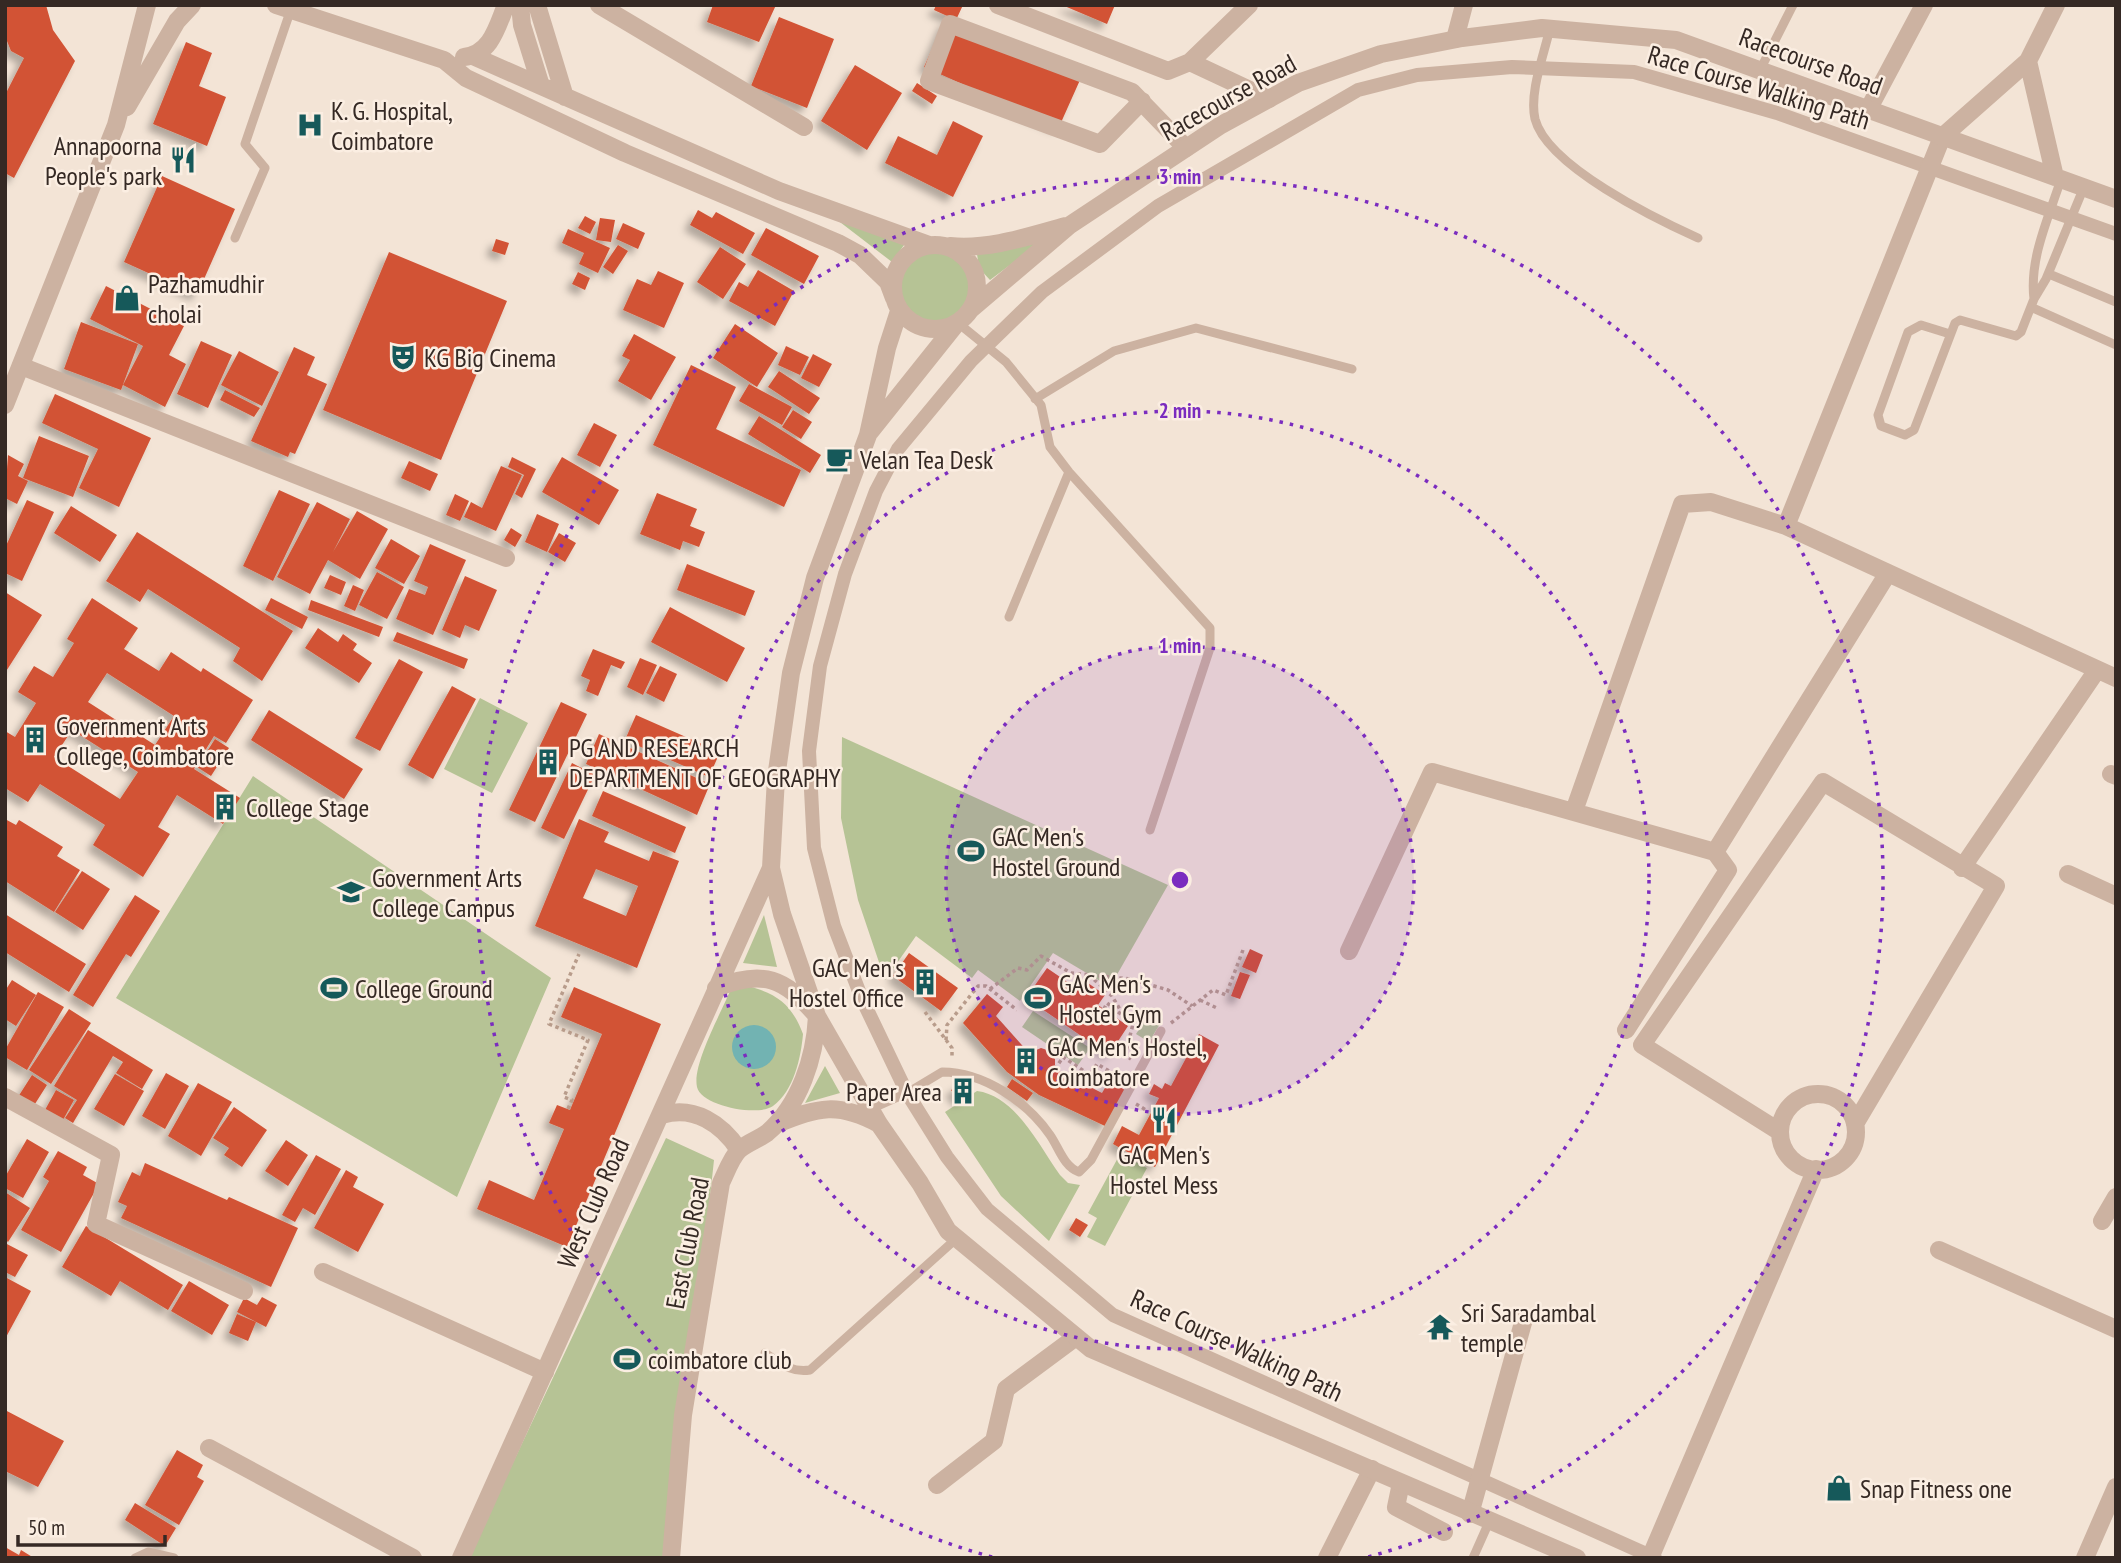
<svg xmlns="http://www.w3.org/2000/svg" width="2121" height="1563" font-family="'PT Sans Narrow',sans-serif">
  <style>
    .green { fill: #b6c395 }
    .water { fill: #72b3b2 }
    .building { fill: #d25335; fill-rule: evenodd; filter: url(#shadow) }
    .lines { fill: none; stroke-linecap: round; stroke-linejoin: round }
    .path { stroke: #b89c8b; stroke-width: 3.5; stroke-dasharray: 3.5 3.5; stroke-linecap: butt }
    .service { stroke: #ccb2a1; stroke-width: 9 }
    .pedestrian { stroke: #ccb2a1; stroke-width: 14 }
    .minor { stroke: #ccb2a1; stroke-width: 18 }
    .tertiary { stroke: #ccb2a1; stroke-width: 18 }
    .ring { fill: none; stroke: #7b2cbf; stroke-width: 3.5; stroke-dasharray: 3.5 7 }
    .labels { text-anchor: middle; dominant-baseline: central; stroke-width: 5; stroke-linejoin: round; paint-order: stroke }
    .street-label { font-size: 26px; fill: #352924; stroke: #fbeee2 }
    .poi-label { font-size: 26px; fill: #352924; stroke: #fbeee2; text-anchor: start }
    .centre { fill: #7b2cbf; stroke: #fbeee2; stroke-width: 3.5 }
    .ring-label { font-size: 21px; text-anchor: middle; font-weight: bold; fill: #7b2cbf; stroke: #fbeee2; stroke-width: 5; stroke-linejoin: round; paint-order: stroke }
  </style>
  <defs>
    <filter id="shadow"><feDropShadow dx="-6" dy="6" stdDeviation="3.5" flood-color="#0004"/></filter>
  </defs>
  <rect width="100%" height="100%" fill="#f3e4d6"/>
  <path class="green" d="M836 219 904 245 892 262Z
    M1050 235 990 280 979 268 977 254Z
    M900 287a35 35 0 1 1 70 0a35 35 0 1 1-70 0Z
    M480 698 528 723 492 793 444 769Z
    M842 737 1168 885 1110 987 1053 953 1020 1001 978 970 972 978 916 936 885 980 858 900 841 818Z
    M253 776 551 978 457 1197 116 998Z
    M764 915 777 967 743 963Z
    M748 986C778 994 792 1005 803 1034 801 1057 794 1091 773 1106 758 1117 701 1106 697 1087 692 1065 721 1013 730 991Z
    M1145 1007 1163 1019 1149 1042 1136 1034 1142 1025 1136 1022Z
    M1033 1011 1090 1048 1078 1065 1022 1027Z
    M825 1066 840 1093 805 1103Z
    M977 1091C1016 1096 1039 1146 1060 1175L1068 1183 1080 1185 1049 1241 1001 1196 945 1112Z
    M666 1138 714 1160 671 1558H468Z
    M1120 1154 1147 1168 1105 1246 1087 1237 1097 1218 1088 1213Z"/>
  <path class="water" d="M732 1047a22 22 0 1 1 44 0a22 22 0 1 1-44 0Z"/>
  <path class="building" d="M5 5H46L53 30 75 61 14 178 5 173V95L24 58 11 51 5 36Z
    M713 5H776L759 42 707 22Z
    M936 5H963L956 20 934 10Z
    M1062 5H1115L1107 24Z
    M779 17 834 39 807 108 751 86Z
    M945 20 1080 80 1059 127 924 67Z
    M186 42 212 53 199 86 226 97 207 146 153 124Z
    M855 65 902 93 867 150 821 121Z
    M917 83 937 96 932 104 912 91Z
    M953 121 983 136 953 197 885 163 898 136 937 155Z
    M162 176 235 209 197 295 124 262Z
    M698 210 712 218 716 212 755 233 743 254 690 225Z
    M585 216 596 222 590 234 578 228Z
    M600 218 615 220 611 242 596 240Z
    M623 223 645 233 638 249 616 239Z
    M766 228 819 256 804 284 751 255Z
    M568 229 610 248 598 273 579 264 584 253 562 243Z
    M496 239 509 243 505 255 492 251Z
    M618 245 628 251 613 274 603 267Z
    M720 247 746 264 723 299 697 282Z
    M389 252 507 301 441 460 323 410Z
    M758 270 794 291 775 326 729 301 739 282 748 287Z
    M658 271 684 283 664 328 623 310 637 279 651 285Z
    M578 272 590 278 585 290 572 284Z
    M106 286 184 326 169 355 186 364 165 407 123 385 143 346 90 319Z
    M81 322 138 344 121 390 64 369Z
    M735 324 778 353 757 387 713 358Z
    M634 334 676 357 651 400 618 381 630 360 622 356Z
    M201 341 232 355 208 408 177 394Z
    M786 346 809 357 800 375 778 365Z
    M294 347 315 357 307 375 327 384 295 454 290 452 288 457 251 441Z
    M239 351 279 372 262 406 221 385Z
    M813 354 832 364 819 387 801 378Z
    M691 365 736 387 716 429 801 470 784 507 653 445Z
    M779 371 820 398 809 414 768 387Z
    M749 384 792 407 782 425 739 401Z
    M225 390 260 408 254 417 220 400Z
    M55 394 151 438 119 507 79 488 98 449 42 423Z
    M793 410 812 422 801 439 782 427Z
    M759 416 821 455 810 473 748 434Z
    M594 423 617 435 600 467 577 455Z
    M39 436 89 456 73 497 23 478Z
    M8 455 24 464 18 476 28 481 17 504 5 498Z
    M512 457 536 469 522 498 515 494 524 475 508 467Z
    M562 457 619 490 599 525 542 492Z
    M409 461 438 474 430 491 401 478Z
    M501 466 522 475 496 531 464 517 471 502 482 508Z
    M279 490 310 504 273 581 243 566Z
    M657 493 697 509 690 526 705 532 699 547 683 541 680 550 640 534Z
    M455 494 469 501 460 521 446 515Z
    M27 500 54 512 22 581 5 573V548Z
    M317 502 350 519 333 552 357 511 388 529 360 579 328 560 310 594 277 577Z
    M71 506 117 535 100 562 54 533Z
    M537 514 559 524 547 552 525 542Z
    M511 528 522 535 515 547 504 540Z
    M137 532 293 631 262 681 233 661 240 648 148 589 140 602 106 581Z
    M559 533 576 543 565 562 548 552Z
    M391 539 420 556 404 584 375 568Z
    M430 544 466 560 433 635 396 619 409 589 425 595 428 587 414 581Z
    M687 564 755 591 745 616 677 590Z
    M377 572 404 587 387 619 359 605Z
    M330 575 346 582 341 595 324 588Z
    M465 576 497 590 479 631 465 625 460 638 442 630Z
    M353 585 364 590 355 611 344 606Z
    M5 592 42 615 5 673Z
    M92 598 138 628 124 649 159 671 171 652 201 672 203 668 253 700 226 743 214 736 194 769 240 798 223 824 177 795 158 827 170 834 143 877 93 845 105 825 40 784 28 802 5 788V731L15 737 36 703 18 692 34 666 53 677 74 643 67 639ZM107 673 174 716 155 745 88 702ZM72 730 138 772 120 799 54 757Z
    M271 598 308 617 302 629 265 610Z
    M311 600 383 627 379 637 308 610Z
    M670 607 745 648 727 682 651 642Z
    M318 628 338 642 343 634 357 644 353 650 372 663 359 683 305 648Z
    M397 632 468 659 464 669 393 641Z
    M593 649 625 662 621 669 611 665 598 696 586 691 590 680 581 676Z
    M640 658 657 665 643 695 627 687Z
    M399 659 423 672 380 751 355 738Z
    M660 666 677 674 664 702 646 693Z
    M452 686 476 699 433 779 408 765Z
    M561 702 587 714 535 822 509 810Z
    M269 710 363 769 344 799 251 740Z
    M636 715 720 752 709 777 625 740Z
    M599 734 710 784 697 815 586 764Z
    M215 739 229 748 211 776 197 767Z
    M572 763 595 775 564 839 541 828Z
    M603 791 686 827 675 853 592 816Z
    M5 819 16 825 19 820 63 847 57 856 80 870 54 912 5 881Z
    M579 819 609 832 604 842 649 861 653 851 679 861 637 968 535 926ZM596 869 638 886 626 916 583 898Z
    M82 871 110 889 83 930 55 912Z
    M135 895 160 911 131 957 126 954 93 1007 73 995Z
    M5 914 86 964 69 992 5 952Z
    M1250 949 1263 955 1256 973 1242 967Z
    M909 953 958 988 941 1011 893 976Z
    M1047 968 1082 992 1088 983 1105 995 1098 1005 1128 1026 1109 1055 1026 998Z
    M1240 972 1250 975 1240 999 1231 996Z
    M12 980 36 995 16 1026 5 1019V991Z
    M574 987 661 1024 567 1247 477 1209 489 1180 534 1200 564 1129 549 1123 557 1105 570 1110 602 1034 561 1017Z
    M38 992 64 1007 27 1070 5 1057V1050Z
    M987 994 1003 1007 996 1016 1029 1053 1041 1048 1047 1050 1055 1059V1069L1102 1093 1109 1081 1125 1090 1105 1126 1039 1095 1007 1072 963 1023Z
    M69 1009 91 1023 51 1084 29 1070Z
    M88 1030 153 1070 142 1089 116 1073 123 1062 113 1056 73 1123 65 1118 77 1100 54 1086Z
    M1199 1034 1219 1045 1155 1167 1113 1144 1122 1126 1139 1135 1159 1098 1149 1094 1154 1084 1162 1089 1165 1083 1171 1086Z
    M166 1073 189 1086 165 1129 142 1116Z
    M115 1074 144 1091 124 1126 94 1109Z
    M32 1075 47 1085 33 1107 18 1097Z
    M1012 1079 1033 1093 1027 1101 1007 1087Z
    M966 1080 974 1092 959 1101 951 1090Z
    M198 1083 232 1102 201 1156 168 1136Z
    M56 1090 74 1100 63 1120 45 1110Z
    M234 1107 267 1130 242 1167 224 1155 229 1148 213 1138Z
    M27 1139 49 1152 23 1198 5 1188V1177Z
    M286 1140 308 1155 288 1186 265 1171Z
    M58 1151 87 1167 83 1175 99 1184 61 1252 21 1230 49 1181 43 1177Z
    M316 1155 341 1169 315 1215 303 1208 295 1222 282 1215Z
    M145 1163 227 1200 229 1197 298 1228 271 1287 121 1218 127 1206 118 1202 132 1172 140 1176Z
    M346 1170 358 1177 353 1187 384 1204 358 1252 314 1228Z
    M5 1192 30 1208 8 1242 5 1239Z
    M1076 1218 1088 1225 1080 1237 1069 1230Z
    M86 1226 183 1285 168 1310 120 1281 111 1296 62 1267Z
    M5 1243 28 1255 15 1277 5 1272Z
    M5 1277 31 1291 5 1339Z
    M189 1281 229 1305 212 1335 171 1311Z
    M262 1297 277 1305 266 1327 237 1312 244 1298 257 1305Z
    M237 1314 256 1322 248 1341 229 1333Z
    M5 1410 64 1441 38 1487 5 1471Z
    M177 1450 203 1465 197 1477 204 1481 179 1525 145 1505Z
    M135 1503 176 1528 165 1546 125 1520Z
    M5 1547 19 1555 21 1550 34 1558H5Z"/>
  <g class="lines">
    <path class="path" d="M1089 975 1112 996 1121 1011
      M990 989 1018 968 1027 970 1041 956 1071 973 1130 979 1168 990 1192 1006
      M1200 1000 1219 1009
      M1104 1009 1107 1003 1133 1024 1125 1055 1131 1059
      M925 1012 952 1048V1059
      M1171 1023 1213 990 1226 995 1243 950
      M946 1040 947 1025 978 986H986L1017 1010
      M1055 1069 1063 1057 1090 1075 1097 1064 1121 1078
      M1136 1104 1146 1110
      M568 1109 572 1100 564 1097 588 1040 549 1024 579 954"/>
    <path class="service" d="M1550 28C1544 55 1529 92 1535 119 1547 166 1656 219 1698 238
      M1760 70 1793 5
      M235 238 265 168 245 144 290 12
      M2049 274 2116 302
      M2034 299C2029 258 2049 217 2061 179
      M2031 307 2116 345
      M958 323 1006 362 1041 405 1050 447 1069 472 1210 628V648L1150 830
      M1950 334 1921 325 1908 332 1878 415 1881 426 1905 435 1914 430 1955 323 1960 320 2016 336 2021 332 2034 299 2046 279 2084 187
      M1035 399 1114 351 1196 328 1352 369
      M1009 617 1069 472
      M871 1109 907 1093 942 1072C984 1072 1027 1102 1050 1135 1059 1148 1064 1167 1079 1172L1091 1160 1161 1031
      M765 1353C780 1363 791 1373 810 1370L957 1238
      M135 1558 148 1552 174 1558
      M1473 1558 1489 1522"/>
    <path class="pedestrian" d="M1655 1558 1113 1315 987 1209 947 1157 907 1093 862 999 834 926 814 848 809 751 820 666 845 574 876 491 898 449 971 361 1042 292 1158 206 1358 90 1417 75 1512 67 1634 72 1777 113 2116 234"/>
    <path class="minor" d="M599 5 804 127
      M998 5 1168 71 1190 62 1249 5
      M1455 39 1464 5
      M1190 62 1269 99
      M1142 101 1100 144 929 81 950 24 1132 92 1186 148
      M1868 110 1924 5
      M1942 137 1786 526 2116 678
      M21 366 506 558
      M2111 774 2116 776
      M1574 811 1682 504 1711 502 1786 526
      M1715 852 1888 573
      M1962 868 2097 670
      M2068 874 2116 896
      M1349 951 1432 772 1715 852 1728 870 1626 1030
      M1780 1132a38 38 0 1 1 76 0a38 38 0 1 1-76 0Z
      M5 1097 111 1155 96 1224 244 1291
      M1780 1132 1642 1045 1823 782 1996 886 1855 1124
      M2102 1221 2116 1197
      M1939 1250 2116 1329
      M323 1272 545 1372
      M209 1448 413 1558
      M1401 1483 1396 1507 1444 1532
      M937 1485 994 1441 1006 1389 1076 1337
      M1470 1514 1524 1319
      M1327 1558 1372 1469
      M1650 1558 1816 1169
      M2085 1558 2116 1487"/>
    <path class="tertiary" d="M276 5 444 60 466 78 625 153 838 243 860 255 888 282 894 298
      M520 5 522 25 541 86
      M537 5 565 97
      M473 56 779 191 929 245
      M464 57C491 54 497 27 506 5
      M127 107 177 21 192 5
      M1942 137 2028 61
      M2055 177 2028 61 2056 5
      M893 287a42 42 0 1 1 84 0a42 42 0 1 1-84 0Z
      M950 246C989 250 1029 236 1066 226
      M899 311 887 348 868 435 815 578 791 673 776 778 771 868 782 914 817 1016 879 1124 920 1183 948 1231 1091 1349 1577 1558
      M969 311 1070 225 1221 125 1298 83 1381 54 1462 38 1542 28 1676 40 2116 199
      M5 405 116 125 147 5
      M870 432 957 323
      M662 1115C694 1105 722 1124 739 1150
      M777 1124C819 1107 838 1102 879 1124
      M461 1558 771 868
      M671 1558 683 1415 721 1183C726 1173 731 1158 739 1150 747 1143 759 1139 767 1133 800 1105 815 1057 817 1016 785 978 763 969 716 988"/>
  </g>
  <circle cx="1180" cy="880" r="234" fill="#7b2cbf" fill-opacity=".12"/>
  <g class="ring">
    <circle cx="1180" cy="880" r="234"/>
    <circle cx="1180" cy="880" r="469"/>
    <path d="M992 1557A703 703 0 1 1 1368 1557"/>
  </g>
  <defs>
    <g id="hospital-bare" transform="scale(2.1)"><path d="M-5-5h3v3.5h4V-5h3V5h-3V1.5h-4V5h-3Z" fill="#16595a" stroke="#fbeee2" stroke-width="2.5" paint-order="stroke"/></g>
    <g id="restaurant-bare" transform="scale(2.1)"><path d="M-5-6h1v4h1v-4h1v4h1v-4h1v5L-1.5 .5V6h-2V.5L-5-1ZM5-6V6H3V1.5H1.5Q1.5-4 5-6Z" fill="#16595a" stroke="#fbeee2" stroke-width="2.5" paint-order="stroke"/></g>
    <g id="shop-bare" transform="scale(2.1)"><path d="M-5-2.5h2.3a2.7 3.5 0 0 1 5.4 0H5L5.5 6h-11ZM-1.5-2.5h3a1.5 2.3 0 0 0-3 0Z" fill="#16595a" stroke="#fbeee2" stroke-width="2.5" paint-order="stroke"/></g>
    <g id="theatre-bare" transform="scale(2.1)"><path d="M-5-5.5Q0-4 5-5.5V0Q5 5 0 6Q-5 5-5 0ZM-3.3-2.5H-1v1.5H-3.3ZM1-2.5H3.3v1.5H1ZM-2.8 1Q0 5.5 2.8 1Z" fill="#16595a" stroke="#fbeee2" stroke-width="2.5" paint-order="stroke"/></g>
    <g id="cafe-bare" transform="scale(2.1)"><path d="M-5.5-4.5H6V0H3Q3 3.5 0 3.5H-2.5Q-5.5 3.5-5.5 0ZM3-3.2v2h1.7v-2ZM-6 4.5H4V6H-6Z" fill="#16595a" stroke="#fbeee2" stroke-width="2.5" paint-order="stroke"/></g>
    <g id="building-bare" transform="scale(2.1)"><path d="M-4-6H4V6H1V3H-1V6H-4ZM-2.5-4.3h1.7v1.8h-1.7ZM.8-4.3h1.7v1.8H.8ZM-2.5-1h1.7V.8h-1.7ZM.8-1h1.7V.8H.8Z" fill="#16595a" stroke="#fbeee2" stroke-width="2.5" paint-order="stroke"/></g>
    <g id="stadium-bare" transform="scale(2.1)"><path d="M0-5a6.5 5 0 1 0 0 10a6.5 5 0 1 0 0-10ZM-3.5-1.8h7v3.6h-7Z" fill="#16595a" stroke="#fbeee2" stroke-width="2.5" paint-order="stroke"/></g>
    <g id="university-bare" transform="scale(2.1)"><path d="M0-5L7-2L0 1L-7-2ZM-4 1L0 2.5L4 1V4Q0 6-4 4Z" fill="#16595a" stroke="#fbeee2" stroke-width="2.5" paint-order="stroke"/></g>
    <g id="temple-bare" transform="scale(2.1)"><path d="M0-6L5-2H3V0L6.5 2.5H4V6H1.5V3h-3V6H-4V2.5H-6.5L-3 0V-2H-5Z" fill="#16595a" stroke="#fbeee2" stroke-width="2.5" paint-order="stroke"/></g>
  </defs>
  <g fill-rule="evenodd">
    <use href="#hospital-bare" x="310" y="125"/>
    <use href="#restaurant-bare" x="183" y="160"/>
    <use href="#shop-bare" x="127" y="298"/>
    <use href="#theatre-bare" x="403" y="357"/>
    <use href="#cafe-bare" x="839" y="459"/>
    <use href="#building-bare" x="35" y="740"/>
    <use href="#building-bare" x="548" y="762"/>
    <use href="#building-bare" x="225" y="807"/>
    <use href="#stadium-bare" x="971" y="851"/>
    <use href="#university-bare" x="351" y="892"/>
    <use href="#building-bare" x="925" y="982"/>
    <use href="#stadium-bare" x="334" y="988"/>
    <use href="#stadium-bare" x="1038" y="998"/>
    <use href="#building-bare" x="1026" y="1061"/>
    <use href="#building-bare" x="963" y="1091"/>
    <use href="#restaurant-bare" x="1164" y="1120"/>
    <use href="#temple-bare" x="1440" y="1327"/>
    <use href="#stadium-bare" x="627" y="1359"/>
    <use href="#shop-bare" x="1839" y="1488"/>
  </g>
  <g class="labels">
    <g class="street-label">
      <text transform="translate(1811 61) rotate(20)">Racecourse Road</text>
      <text transform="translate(1759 87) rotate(17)">Race Course Walking Path</text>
      <text transform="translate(1228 97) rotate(-29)">Racecourse Road</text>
      <text transform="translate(593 1203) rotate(-66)">West Club Road</text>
      <text transform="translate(687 1243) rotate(-79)">East Club Road</text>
      <text transform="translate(1237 1345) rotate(25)">Race Course Walking Path</text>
    </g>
    <g class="poi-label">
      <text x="331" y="110">K. G. Hospital,<tspan x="331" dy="30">Coimbatore</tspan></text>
      <text x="162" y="145" text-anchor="end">Annapoorna<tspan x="162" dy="30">People's park</tspan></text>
      <text x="148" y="283">Pazhamudhir<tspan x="148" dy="30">cholai</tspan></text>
      <text x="424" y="357">KG Big Cinema</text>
      <text x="860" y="459">Velan Tea Desk</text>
      <text x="56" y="725">Government Arts<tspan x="56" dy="30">College, Coimbatore</tspan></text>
      <text x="569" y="747">PG AND RESEARCH<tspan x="569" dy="30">DEPARTMENT OF GEOGRAPHY</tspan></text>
      <text x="246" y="807">College Stage</text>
      <text x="992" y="836">GAC Men's<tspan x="992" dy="30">Hostel Ground</tspan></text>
      <text x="372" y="877">Government Arts<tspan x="372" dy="30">College Campus</tspan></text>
      <text x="904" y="967" text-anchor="end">GAC Men's<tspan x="904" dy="30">Hostel Office</tspan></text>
      <text x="1059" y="983">GAC Men's<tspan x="1059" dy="30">Hostel Gym</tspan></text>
      <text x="355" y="988">College Ground</text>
      <text x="1047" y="1046">GAC Men's Hostel,<tspan x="1047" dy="30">Coimbatore</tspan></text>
      <text x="942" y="1091" text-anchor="end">Paper Area</text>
      <text x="1164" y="1154" text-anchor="middle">GAC Men's<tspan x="1164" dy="30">Hostel Mess</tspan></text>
      <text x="1461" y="1312">Sri Saradambal<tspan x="1461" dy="30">temple</tspan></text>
      <text x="648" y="1359">coimbatore club</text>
      <text x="1860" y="1488">Snap Fitness one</text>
    </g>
  </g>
  <circle cx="1180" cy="880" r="10" class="centre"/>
  <g class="ring-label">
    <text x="1180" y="184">3 min</text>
    <text x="1180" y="418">2 min</text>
    <text x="1180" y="653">1 min</text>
  </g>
  <rect width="2121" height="1563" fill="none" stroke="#352924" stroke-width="14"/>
  <path d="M18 1535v10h147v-10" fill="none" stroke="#352924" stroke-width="3.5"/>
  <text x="28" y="1535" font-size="21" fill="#352924" stroke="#fbeee2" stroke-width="5" paint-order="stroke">50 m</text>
</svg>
